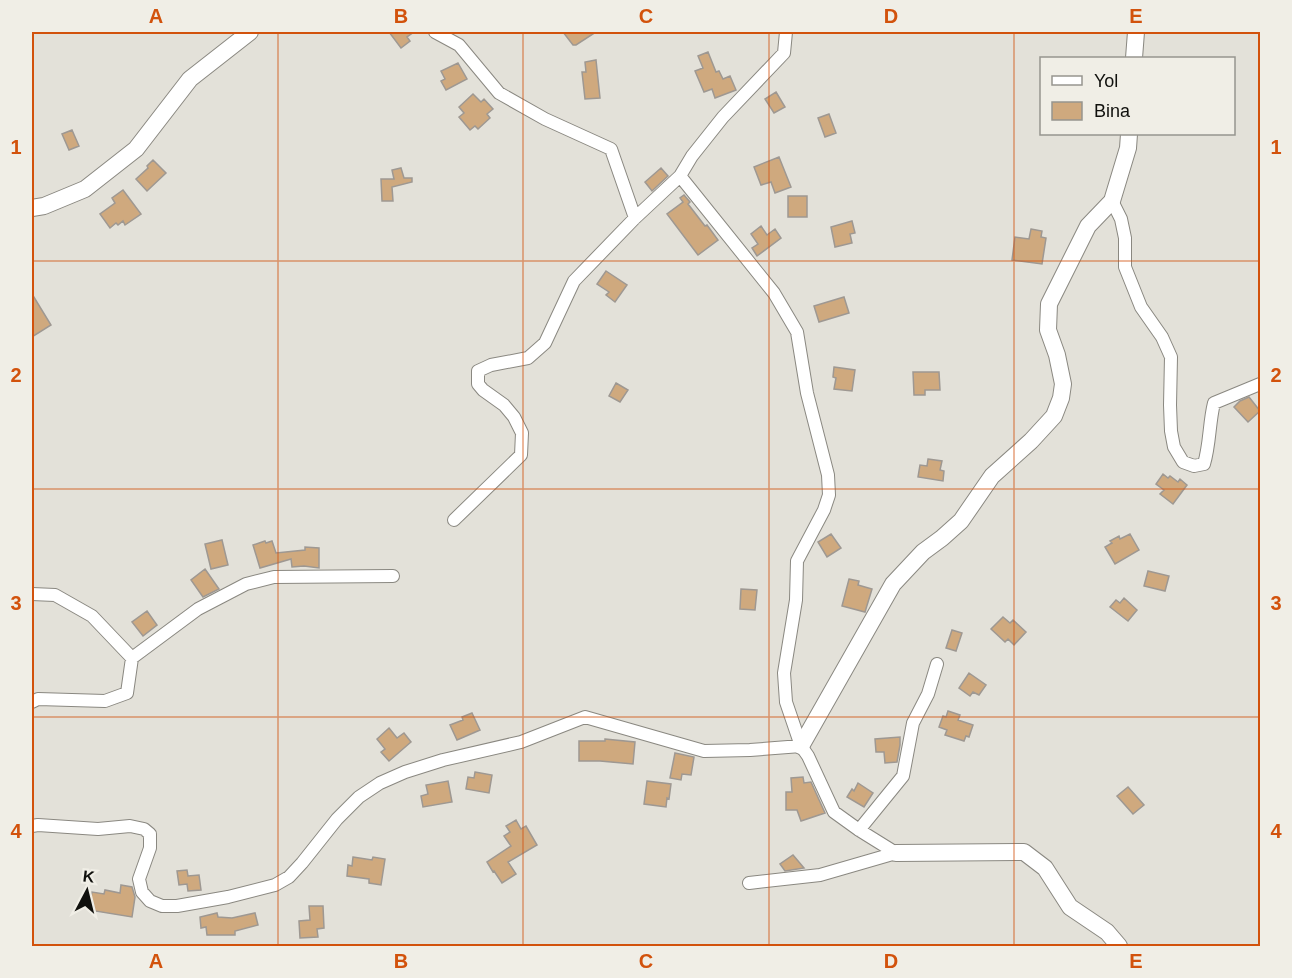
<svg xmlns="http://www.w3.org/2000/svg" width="1292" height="978" font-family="Helvetica,sans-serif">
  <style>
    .building { fill: #cfa97e; stroke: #9e9892; stroke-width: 1.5 }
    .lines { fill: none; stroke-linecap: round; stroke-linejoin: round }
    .minor-casing { stroke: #8a8881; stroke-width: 14 }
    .tertiary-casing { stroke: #8a8881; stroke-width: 18 }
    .minor { stroke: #fff; stroke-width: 12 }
    .tertiary { stroke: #fff; stroke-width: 16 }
    .grid { fill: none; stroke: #d2520c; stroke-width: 1.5; stroke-opacity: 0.55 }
    .neatline { fill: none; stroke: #d2520c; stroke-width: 2 }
    .grid-label { font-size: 20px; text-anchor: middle; font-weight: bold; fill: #d2520c }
  </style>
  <rect width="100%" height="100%" fill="#e3e1d9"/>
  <path class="building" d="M389 32H414L407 37 410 41 401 48Z
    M563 32H596L576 45H573Z
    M708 52 716 72 719 71 723 79 730 76 736 90 715 98 712 89 704 92 695 71 703 68 698 56Z
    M596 60 600 98 585 99 582 72H586L585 62Z
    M458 63 467 79 446 90 441 81 445 79 441 71Z
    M776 92 785 107 774 113 765 99Z
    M473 94 481 102 484 99 493 109 487 114 490 118 478 129 475 126 470 130 459 117 464 113 459 107Z
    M829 114 836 133 825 137 818 118Z
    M72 130 79 146 69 150 62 134Z
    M779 157 791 187 775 193 771 182 761 185 754 167Z
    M153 160 166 173 147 191 136 179 148 168 147 166Z
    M401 168 404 178H412V182L392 187 393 201H382L381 179H394L392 170Z
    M661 168 668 176 652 191 645 182Z
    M123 190 141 214 125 225 123 221 118 225 116 223 110 228 100 214 115 203 112 198Z
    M684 195 690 202 688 204 705 226 707 225 718 240 698 255 667 214 683 202 680 198Z
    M788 196H807V217H788Z
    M852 221 855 233 850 234 852 243 835 247 831 227Z
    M761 226 767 235 775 229 781 238 757 256 752 248 758 244 751 234Z
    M1031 229 1042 231 1041 237 1046 238 1042 264 1012 260 1015 237 1029 239Z
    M606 271 627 285 615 302 606 295 609 292 597 284Z
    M32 294 51 325 32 337Z
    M844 297 849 313 819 322 814 306Z
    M834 367 855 370 852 391 834 389 836 378 833 377Z
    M913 372H939L940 390H925V395H914Z
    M616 383 628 390 620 402 609 396Z
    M1249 397 1260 411 1248 422 1234 407 1240 401Z
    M928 459 942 461 940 470 944 471 943 481 918 477 920 465 927 466Z
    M1163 474 1168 478 1170 476 1178 482 1180 479 1187 485 1173 504 1160 494 1164 490 1156 484Z
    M831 534 841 548 827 557 818 542Z
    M1130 534 1139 550 1115 564 1105 547 1112 543 1110 541 1119 536 1120 539Z
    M222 540 228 565 211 569 205 544Z
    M265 541 266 543 272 541 276 553 305 550V547L319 548V568L304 566 292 567 291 559 260 568 253 545Z
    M205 569 219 589 203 597 191 580Z
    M1148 571 1169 576 1165 591 1144 586Z
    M849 579 859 581 858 585 872 589 865 612 842 606Z
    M741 589 757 590 755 610 740 609Z
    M1124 598 1137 610 1128 621 1110 607 1116 600 1120 603Z
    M147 611 157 625 143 636 132 622Z
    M1003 617 1010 623 1013 620 1026 632 1014 645 1008 639 1005 642 991 629Z
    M952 630 962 633 956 651 946 648Z
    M969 673 986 685 979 695 973 692 970 696 959 688Z
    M948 711 960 715 958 720 973 725 969 737 966 736 964 741 945 735 947 730 939 727 943 716 946 717Z
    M472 713 480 730 457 740 450 725 463 720 462 717Z
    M389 728 397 738 404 733 411 742 389 761 381 752 385 749 377 739Z
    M900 737V745L897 762 885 763 884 752H876L875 739Z
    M605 739 635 742 633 764 600 761H579V741H605Z
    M675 753 694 757 691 775 682 774 681 780 670 778Z
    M475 772 492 775 489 793 466 789 468 777 474 778Z
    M803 777 804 783 811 782 825 813 801 821 797 810H786V792H792L791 778Z
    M448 781 452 802 423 807 421 796 428 794 426 785Z
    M647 781 671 784 669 799 667 798 666 807 644 804Z
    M858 783 873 793 864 807 847 797 852 789 854 791Z
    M1128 787 1144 805 1133 814 1117 796Z
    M516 820 521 829 526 826 537 845 508 862 516 874 502 883 494 871 493 872 487 862 511 846 504 836 510 832 506 826Z
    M793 855 804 868 785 871 780 864Z
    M353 857 372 860 373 857 385 859 381 885 369 883V879L347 876 348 865 352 866Z
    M187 870 188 876 199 875 201 890 188 891 187 884 179 885 177 871Z
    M121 885 132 887 135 897 132 917 89 910 92 892 104 894 105 890 120 893Z
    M309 906H323L324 928 317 929 318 937 300 938 299 921 310 920Z
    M217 913 218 917 232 918 255 913 258 925 235 931V935H207L206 927 201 928 200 917Z"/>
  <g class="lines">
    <g class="minor-casing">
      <path id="minor" d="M435 32 459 45 499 93 545 119 611 149 635 218
        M680 176 774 293 797 332 807 393 828 475 829 495 824 510 797 561 796 600 784 673 786 702 801 746 808 756 834 812 859 830 896 853
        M1112 201 1121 219 1125 238V267L1141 307 1162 337 1171 357 1170 405 1171 431 1174 447 1183 462 1194 466 1204 464C1210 444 1209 423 1214 403L1260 384
        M454 520 521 455 522 433 514 417 504 405 483 390 478 384V371L491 365 528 358 545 343 574 281 635 218 680 176 692 156 723 117 784 53 786 32
        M32 594 55 595 92 616 132 658
        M32 702 38 699 105 701 127 693 132 658 198 609 246 584 274 577 393 576
        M32 826 38 825 98 829 130 826 144 829 150 834V848L139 879 142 892 150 901 162 906H177L228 897 275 885 289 877 302 863 337 819 359 797 380 783 405 772 443 760 521 742 585 717 704 751 750 750 801 746
        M859 830 903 776 913 723 928 694 937 664
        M749 883 820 875 896 853"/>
    </g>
    <g class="tertiary-casing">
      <path id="tertiary" d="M1134 58 1136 32
        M32 208 44 206 85 189 136 149 190 79 250 32
        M801 746 893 584 923 552 942 538 961 521 992 476 1031 441 1054 416 1061 398 1063 384 1057 355 1048 330 1049 304 1088 226 1112 201 1128 148 1129 134
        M896 853 1024 852 1045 868 1070 907 1107 932 1119 946"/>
    </g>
    <use href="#minor" class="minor"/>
    <use href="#tertiary" class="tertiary"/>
  </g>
  <path class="grid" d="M278 32V946M523 32V946M769 32V946M1014 32V946M32 261H1260M32 489H1260M32 717H1260"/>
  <rect width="1292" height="978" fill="none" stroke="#f0eee6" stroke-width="66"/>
  <rect x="1040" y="57" width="195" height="78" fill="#f0eee6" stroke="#96958f" stroke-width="1.5"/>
  <rect x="1052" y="76" width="30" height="9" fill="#ffffff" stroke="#96958f" stroke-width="1.5"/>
  <text x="1094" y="87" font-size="18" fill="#10100d">Yol</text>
  <rect x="1052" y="102" width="30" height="18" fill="#cfa97e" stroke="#96958f" stroke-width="1.5"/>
  <text x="1094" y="117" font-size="18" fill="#10100d">Bina</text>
  <g transform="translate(87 891) rotate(7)" stroke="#f0eee6" stroke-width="4.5" paint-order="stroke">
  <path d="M0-4.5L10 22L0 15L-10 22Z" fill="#10100d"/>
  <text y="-9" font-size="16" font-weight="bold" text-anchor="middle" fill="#10100d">K</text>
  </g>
  <rect x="33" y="33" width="1226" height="912" class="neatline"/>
  <g class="grid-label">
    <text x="156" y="23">A</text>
    <text x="401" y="23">B</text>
    <text x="646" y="23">C</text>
    <text x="891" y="23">D</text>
    <text x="1136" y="23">E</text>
    <text x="16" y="154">1</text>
    <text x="1276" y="154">1</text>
    <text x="16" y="382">2</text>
    <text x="1276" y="382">2</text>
    <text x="16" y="610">3</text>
    <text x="1276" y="610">3</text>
    <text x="16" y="838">4</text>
    <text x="1276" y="838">4</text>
    <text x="156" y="968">A</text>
    <text x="401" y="968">B</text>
    <text x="646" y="968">C</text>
    <text x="891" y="968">D</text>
    <text x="1136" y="968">E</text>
  </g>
</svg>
